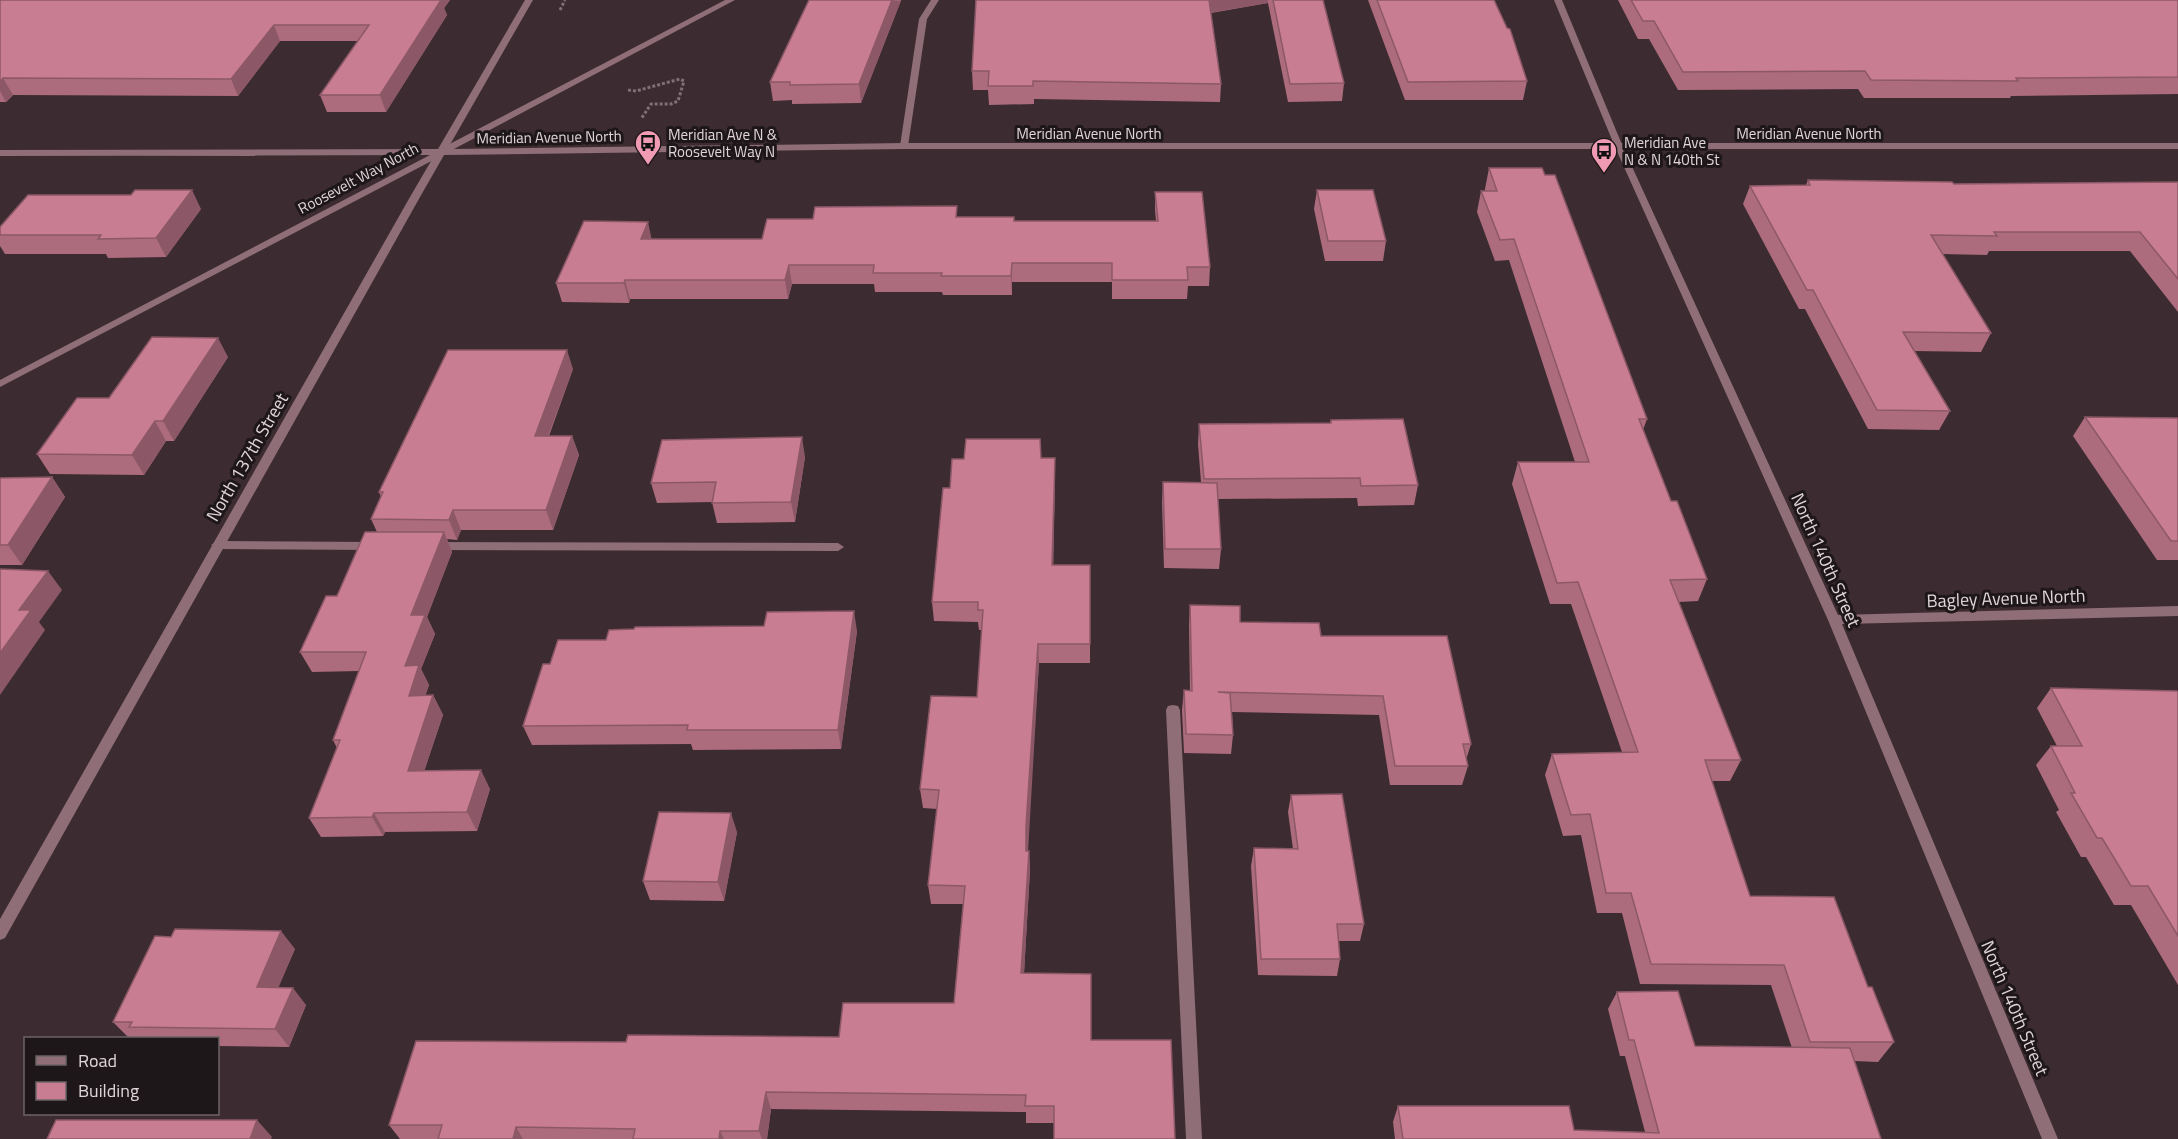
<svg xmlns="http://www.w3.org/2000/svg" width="2178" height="1139" font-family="'Titillium Web',sans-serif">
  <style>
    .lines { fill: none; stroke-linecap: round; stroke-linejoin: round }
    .path { stroke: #7e7074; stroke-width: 3; stroke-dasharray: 3 2; stroke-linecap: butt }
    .service { fill: #8f6e77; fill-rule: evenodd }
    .minor { fill: #8f6e77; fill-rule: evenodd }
    .tertiary { fill: #8f6e77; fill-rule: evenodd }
    .wall { fill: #ac6c7e }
    .shaded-wall { fill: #8c5867 }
    .building { fill: #c87d93; stroke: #8c5867; stroke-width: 1.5 }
    .labels { text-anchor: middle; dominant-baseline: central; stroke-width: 6; stroke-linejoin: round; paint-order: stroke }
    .far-street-label { font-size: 15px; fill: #e0d5d8; stroke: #1e1719 }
    .far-poi-label { font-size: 15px; fill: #e0d5d8; stroke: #1e1719; text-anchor: start }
    .street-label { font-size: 18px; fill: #e0d5d8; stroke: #1e1719 }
  </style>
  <rect width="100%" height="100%" fill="#3c2c31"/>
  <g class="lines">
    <path class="path" d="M560 10 565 0
      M628 90 636 91 680 79 684 81 678 101 671 104H651L641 119"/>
    <path class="service" d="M217 541 375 542 381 546 375 550 217 549 211 545Z
      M434 542 838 543 844 547 838 551 434 550 428 546Z
      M1173 705 1178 706 1180 710 1202 1139H1186L1166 710 1168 706Z"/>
    <path class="minor" d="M525 0H533L420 197 5 938 0 940V919L410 197Z
      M931 0H939L927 19 908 146 904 149 900 146 919 19Z
      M1554 0H1562L1623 147 1838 615 2178 606V616L1842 624 2058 1139H2042L1828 620 1615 147Z"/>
    <path class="tertiary" d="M725 0H735L454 149 904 143H2178V149H904L443 155 0 387V380L430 155 0 156V150L440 149Z"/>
  </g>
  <path class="wall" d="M0 0H450L444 8 447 15 386 112H327L320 95 358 41H280L238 96 13 95 6 102H0Z
    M809 0H901L861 103 792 104V100L773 101 770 82Z
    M976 0H1323L1344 83 1342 101 1288 102 1268 3 1211 13 1221 84 1220 102 1034 99V104L989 105 988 90H973L972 71Z
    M1368 0H1494L1527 81 1523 100H1405Z
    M1618 0H2178V94L2011 96 2010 98H1864L1858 89 1678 90 1649 39H1638Z
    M1489 168 1647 419 1643 430 1671 501 1707 579 1698 601 1679 602 1741 760 1730 781H1712L1750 896 1868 987 1894 1042 1878 1062 1854 1061 1881 1139H1395L1393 1122 1398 1106 1574 1130 1645 1132 1625 1056H1620L1608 1009 1617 992 1695 1046 1792 1048 1771 985 1640 984 1622 913H1597L1581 835 1563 836 1545 775 1552 754 1622 752 1571 604H1550L1512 484 1518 462H1575L1509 260 1495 261 1477 212 1481 191H1485V189Z
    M1808 180 1954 184 2178 182V312L2130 251H1989L1987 255 1942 254 1991 333 1981 352 1914 351 1950 411 1939 430 1868 429 1805 309H1799L1743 204 1750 186 1806 185Z
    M1317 190 1386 241 1383 261H1325L1314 209Z
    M1155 192 1210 267 1209 286H1188L1187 299H1112V282H1012V295H943L942 292H875L874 284H792L788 299H630L629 303 562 302 556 283 652 239H762L813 219 958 217 1014 221H1156L1155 211Z
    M201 209 166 257 108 258 106 254H5L0 246V227Z
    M228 357 174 441H166L144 475 50 474 37 454 109 398Z
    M573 369 549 436H572L579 455 553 530H461L457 540 447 539 452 552 427 617 435 634 421 669 429 685 425 696 433 695 443 715 424 771 490 789 477 831 385 832 383 836 321 837 309 818 337 748 333 740 359 671 312 672 300 652 377 532 371 519 381 497 379 492Z
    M2085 417 2178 418V560H2157L2073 436Z
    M1331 420 1418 485 1414 505 1358 506 1357 498 1218 499 1221 549 1219 569 1164 568 1162 502 1163 482H1201L1198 444 1199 424 1330 423Z
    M805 457 795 522 717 523 712 502 657 503 651 483Z
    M1041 458 1055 478 1053 565H1090V663H1039L1027 845V851H1029L1030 870 1024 973 1091 974 1054 1123H1026V1112L771 1109 767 1139H400L389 1125 626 1042 839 1037 954 1003 963 904H931L928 885 937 809 923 808 920 789 977 697 982 630H979L978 622 934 621 932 602 950 488Z
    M52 477 65 497 22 565H0V478Z
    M1190 605 1240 622 1321 636 1471 744 1466 760 1468 766 1462 785H1390L1379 715 1232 712 1233 735 1231 754 1184 753 1182 710 1184 690 1190 691 1189 625Z
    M857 631 841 749 693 750 691 744 532 745 523 726 550 664 606 640Z
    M2051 688 2178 692V985L2131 905H2114L2086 857H2081L2056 812 2059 810 2036 765 2051 746H2057L2037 708Z
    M1291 795 1364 924 1360 941H1339L1340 959 1337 976 1258 975 1251 866 1254 848 1293 849 1288 812Z
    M737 832 724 901 650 900 643 881Z
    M295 949 278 987 306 1005 289 1047 218 1046V1038H129L113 1022Z"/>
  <path class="shaded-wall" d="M436 0H450L444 8 447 15 386 112 380 95Z
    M892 0 901 1 861 103 859 84Z
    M1209 0H1268V3L1208 13Z
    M274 25 280 41 238 96 231 79Z
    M3 78 13 95 6 102 0 91V82Z
    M192 190 201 209 166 257 156 238Z
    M648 222 652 241 641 239Z
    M1012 263V295L1011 276Z
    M789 265 792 284 788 299 785 280Z
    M625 280 630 299 629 303 624 283Z
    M218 338 228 357 174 441 163 421Z
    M567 350 573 369 541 455 535 436Z
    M155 421 166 441 144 475 132 455Z
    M572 436 579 455 553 530 546 510Z
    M802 437 805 457 795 522 791 502Z
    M1055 458V478L1053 585 1052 565Z
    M52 477 65 497 22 565 8 545Z
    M453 510 461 530 457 540 449 520Z
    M444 532 452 552 427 617 435 634 421 669 429 685 419 715 409 696 405 666 411 615Z
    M48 571 62 590 39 622 45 630 0 695V653L19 610Z
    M854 611 857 631 841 749 838 730Z
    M1038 644 1039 663 1027 870 1026 851V826Z
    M433 695 443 715 418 790 408 771Z
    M481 770 490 789 477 831 467 812Z
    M374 813 385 832 383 836 372 817Z
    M731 813 737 832 724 901 718 882Z
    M1029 851 1030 870 1023 991 1021 973Z
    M281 931 295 949 271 1005 257 987Z
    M293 988 306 1005 289 1047 275 1029Z
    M766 1092 771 1109 767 1139H762L759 1131Z
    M257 1120 272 1137 271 1139H250Z
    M516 1127 523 1139H513Z
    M720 1131 724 1139H719Z"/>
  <path class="building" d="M0 0H441L380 95H320L369 25H274L231 79 3 78 0 82Z
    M809 0H892L859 84 790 85V82H770Z
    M976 0H1209L1221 84 1033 81V86H988L989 71H972Z
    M1273 0H1323L1344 83 1290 84Z
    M1377 0H1494L1507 28 1510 29 1527 81 1408 82Z
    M1631 0H2178V77L2016 78 2018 81 1871 80 1865 71 1683 72 1654 21H1643Z
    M1489 168H1542L1545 175H1555L1647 419H1639L1671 501H1677L1707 579 1670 580 1741 760H1705L1750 896 1834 897 1868 987H1872L1894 1042H1810L1784 965 1651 964 1631 893H1606L1590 814 1571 815 1552 754 1638 752 1578 582 1557 583 1518 462H1589L1514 239 1500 240 1481 191H1497Z
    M1808 180 1952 182 1954 184 2178 182V279L2140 232H1994L1997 236 1931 235 1991 333 1903 332 1950 411 1877 410 1813 290H1807L1750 186 1810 185Z
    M135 190H192L156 238 98 239 101 235H0V227L28 195H131Z
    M1317 190H1373L1386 241H1328Z
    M1155 192H1202L1210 267H1187L1188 280H1112V263H1012L1011 276H941L942 273H873L874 265H789L785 280H625L624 283H556L584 221 648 222 641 239H762L767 219H813L815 207 957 206 956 217H1014V221H1158Z
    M152 337 218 338 163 421H155L132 455 37 454 77 398H109Z
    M448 350H567L535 436H572L546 510H453L449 520 371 519 383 492H379Z
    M2085 417 2178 418V541H2171Z
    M1403 419 1418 485 1361 486 1360 478 1204 479 1199 424 1331 423V420Z
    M802 437 791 502 712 503 716 482 651 483 662 440Z
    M966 439H1040L1041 458H1055L1052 565H1090V644H1038L1026 826V851H1029L1021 973 1091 974V1040H1171L1175 1139H1054V1106H1025L1026 1095 766 1092 759 1131H720L719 1139H633L635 1129 516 1127 513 1139H438L442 1125H389L416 1041 626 1042 628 1035 839 1037 843 1003H954L965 886 928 885 939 790 920 789 931 696 977 697 983 610H978V602H932L943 488H950L952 459H964Z
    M52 477 8 545H0V478Z
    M1163 482 1217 483 1221 549H1165Z
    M365 532H444L411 615H425L405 666 419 665 409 696 433 695 408 771 481 770 467 812 374 813 372 817 309 818 340 740H333L366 652H300L326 596H337Z
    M0 569 48 571 19 610H31L0 653Z
    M1190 605 1240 606V622L1319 623 1321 636H1447L1471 744H1463L1468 766H1395L1383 696 1218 692 1230 693 1233 735 1186 734 1184 690 1192 691Z
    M854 611 838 730H687L688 725 523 726 543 664H550L558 640H606L609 630 634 629 635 627 764 626 767 612Z
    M2051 688 2177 691 2178 692V936L2148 886H2131L2102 838H2097L2071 793H2075L2051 746H2082Z
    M1342 794 1364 924H1337L1340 959H1261L1254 848 1298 849 1291 795Z
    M659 812 731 813 718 882 643 881Z
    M175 929 281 931 257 987 293 988 275 1029 129 1027 132 1022H113L155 936 171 937Z
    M1678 991 1695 1046 1850 1048 1881 1139H1403L1398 1106H1569L1574 1130 1659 1133 1634 1040H1629L1617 992Z
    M56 1120H257L250 1139H47Z"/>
  <defs>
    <g id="bus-pin" transform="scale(1.35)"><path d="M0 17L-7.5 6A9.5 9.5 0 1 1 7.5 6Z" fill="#f19ab4" stroke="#1e1719"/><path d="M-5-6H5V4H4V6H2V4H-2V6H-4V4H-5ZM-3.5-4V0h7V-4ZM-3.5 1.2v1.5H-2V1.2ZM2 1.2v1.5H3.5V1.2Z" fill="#111"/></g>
  </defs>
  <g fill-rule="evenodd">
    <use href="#bus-pin" x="648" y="143"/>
    <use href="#bus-pin" x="1604" y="151"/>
  </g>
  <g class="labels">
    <g class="far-street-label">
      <text x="1089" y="133">Meridian Avenue North</text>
      <text x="1809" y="133">Meridian Avenue North</text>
      <text transform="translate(549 137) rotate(-1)">Meridian Avenue North</text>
      <text transform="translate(358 178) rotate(-28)">Roosevelt Way North</text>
    </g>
    <g class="far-poi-label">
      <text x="668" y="134">Meridian Ave N &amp;<tspan x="668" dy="17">Roosevelt Way N</tspan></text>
      <text x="1624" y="142">Meridian Ave<tspan x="1624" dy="17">N &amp; N 140th St</tspan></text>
    </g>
    <g class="street-label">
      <text transform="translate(247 457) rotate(-60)">North 137th Street</text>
      <text transform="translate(1826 560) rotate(66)">North 140th Street</text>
      <text transform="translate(2006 598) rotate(-2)">Bagley Avenue North</text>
      <text transform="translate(2015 1008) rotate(67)">North 140th Street</text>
    </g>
  </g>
  <rect x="24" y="1037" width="195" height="78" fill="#1e1719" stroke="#6c6365" stroke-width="1.5"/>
  <rect x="36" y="1056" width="30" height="9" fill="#8f6e77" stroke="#6c6365" stroke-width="1.5"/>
  <text x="78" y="1067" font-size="18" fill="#e0d5d8">Road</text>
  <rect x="36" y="1082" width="30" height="18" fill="#c87d93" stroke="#6c6365" stroke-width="1.5"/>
  <text x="78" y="1097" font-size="18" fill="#e0d5d8">Building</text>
</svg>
